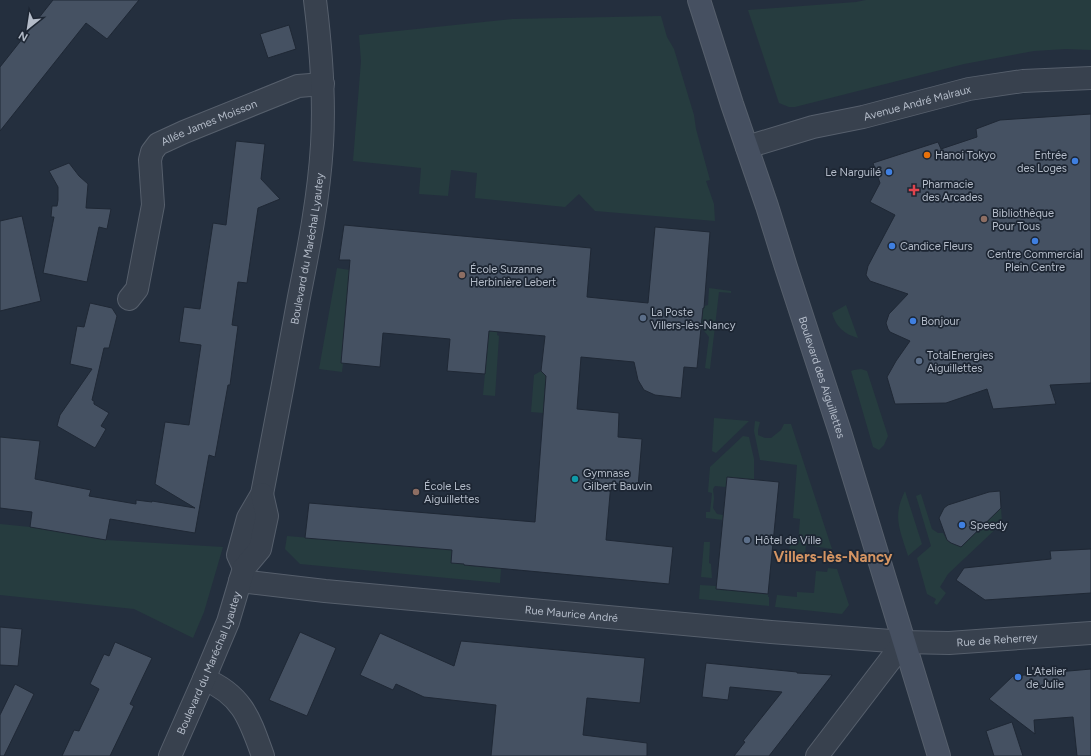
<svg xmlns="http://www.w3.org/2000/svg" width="1091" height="756" font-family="Figtree,sans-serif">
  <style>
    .green { fill: #263c3f }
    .building { fill: #455162; stroke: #1f2835 }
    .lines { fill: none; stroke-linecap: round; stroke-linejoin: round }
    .street-casing { stroke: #565f6c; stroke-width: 24 }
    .secondary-casing { stroke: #565f6c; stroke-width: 24 }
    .street { stroke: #38414e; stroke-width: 22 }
    .secondary { stroke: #465061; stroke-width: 22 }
    .food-dot { fill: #e8710a; stroke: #1d2633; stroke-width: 1.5 }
    .shop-dot { fill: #3f7fe0; stroke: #1d2633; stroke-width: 1.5 }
    .health-dot { fill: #e0444e; stroke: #1d2633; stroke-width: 1.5 }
    .education-dot { fill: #8d6e63; stroke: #1d2633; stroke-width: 1.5 }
    .service-dot { fill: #5c6f8a; stroke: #1d2633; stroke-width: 1.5 }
    .culture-dot { fill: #0f9aa8; stroke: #1d2633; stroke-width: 1.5 }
    .labels { text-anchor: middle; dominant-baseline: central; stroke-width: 3.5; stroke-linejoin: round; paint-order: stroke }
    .street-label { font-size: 11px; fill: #b4bcc9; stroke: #1d2633 }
    .poi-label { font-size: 11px; fill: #b4bcc9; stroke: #1d2633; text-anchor: start }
    .district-label { font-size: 15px; font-weight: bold; fill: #d59563; stroke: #1d2633 }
  </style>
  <rect width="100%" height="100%" fill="#242f3e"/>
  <path class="green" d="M866 0H1091V50L1066 49 1034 51 964 64 795 107H789L779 103 748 10 856 2Z
    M661 16 667 37 674 49 694 115 696 129 710 180 706 181 714 204 715 221 595 211 579 194 565 207 475 198 477 173 451 170 448 196 419 194 421 168 353 161 361 61 359 35 512 19Z
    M337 268 356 271 348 286 341 363H343L342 372 319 369Z
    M709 288 731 291V293L719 292 710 369 705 368 709 337 701 327 703 308H704V306L708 305Z
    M846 305 858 338C844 334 836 327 832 313Z
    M491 306 500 307 497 335 499 336 495 396 483 395Z
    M861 369 867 371 888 436 884 445 879 450 873 447 851 371 854 370Z
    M541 371 546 376 543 413 531 412 534 375Z
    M714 418 749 421 716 453 712 451Z
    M755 421 760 422 758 430V435L765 438H771L781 430 784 424H791L832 549 806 545 805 555 789 553 790 544 798 545 800 519 793 518 797 465 760 460 754 431Z
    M743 436 749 437 754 459V480L727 477 726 487 715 486 713 489 714 498 713 508 717 514 723 515V520L706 518V512H710L712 493 708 492 710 467Z
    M905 491 922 544 908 556C900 530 892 517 905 491Z
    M921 494 932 529 938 533H943C947 540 950 544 958 545L1001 508 1002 523 948 574 940 587 946 593 937 605 934 603 936 599 927 594 917 558 931 546 916 496Z
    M0 524 30 527 106 540 223 547 204 612 193 638 134 609 0 595Z
    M287 536 452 550 451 563 465 552 464 565 501 569 500 583 300 564 285 549Z
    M704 542H710L709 563 711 564 712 578 701 577Z
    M828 568 837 569 849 605 842 614 775 607 777 595 797 597V592L814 593 816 571 827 572Z
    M700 585 716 586V589L768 594V597H769V606L699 599Z"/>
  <path class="building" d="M53 0H139L107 39 86 23 0 131V67Z
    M289 25 296 49 268 58 260 34Z
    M1091 114V383L1050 385 1056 404 993 409 987 389 946 403 895 404 887 377 896 361 910 341 890 332 888 329 886 323 889 314 908 294 870 281 866 275 868 266 895 215 870 202 880 183 873 163 938 142 941 149 977 137 976 129 1000 120Z
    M236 141 265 144 261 179 280 199 258 208 247 283 238 282 232 325 238 326 230 385H228L215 457 209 455 195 533 110 519 106 540 30 527 32 512 0 508V437L40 441 35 479 91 490 89 496 136 504V500L152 502V501L195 508 155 484 165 422 189 425 201 345 179 342 184 307 200 309 213 223 226 225Z
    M69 163 79 176 88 184 86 208 111 209 107 229 99 227 87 282 43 273 54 217H51L52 206H57L58 200V187L49 171Z
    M22 216 41 301 0 311V221Z
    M344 225 591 248 587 297 648 303 655 227 710 232 704 308H703L697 368 684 367 681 398 655 395 644 390 638 380 634 362 581 357 577 409 619 413 618 437 642 439 638 487 611 483 606 540 673 547 669 584 464 565V564L451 563 452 550 305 538 309 503 535 522 546 376 541 371 545 336 489 331 485 374 447 371 450 339 383 333 380 367 341 363 350 260H339Z
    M90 303 112 308 117 316 109 348H104L92 400 94 401V404L109 413 101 426 106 429 95 448 57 426 60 415 92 369 70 364 77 326 84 327Z
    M727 477 779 482 768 594 716 589Z
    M1000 491 1001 508 961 547 951 543 947 540 939 518 944 508 948 505 989 492Z
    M1091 549V593L985 600 956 580 964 568 1051 559 1050 551Z
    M0 627 22 629 18 666 0 665Z
    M300 632 336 648 307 716 269 700Z
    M380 633 454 666 461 641 645 658 640 703 587 698 583 735 647 743V756H491L496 705 424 697 396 684 393 690 360 675Z
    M115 642 152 658 130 704 134 706 110 756H62L74 730 79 731 99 689 90 684 104 654 109 656Z
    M706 663 797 672V673L832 675 769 756H734L745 742 743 741 782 692 730 687 728 700 702 697Z
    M1091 669V756H1077L1073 717 1034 720 1035 734 989 699 1013 676Z
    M15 684 34 694 4 756H0V715Z
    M1012 722 1023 756H994L986 731Z"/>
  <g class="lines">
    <g class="street-casing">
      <g id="street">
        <path id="s1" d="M747 147 813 127 863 117 969 89 1023 81 1091 78"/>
        <path id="s2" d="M129 299 137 289 153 205 150 160 152 152 158 144 184 132 298 86 323 84"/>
        <path id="s3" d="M244 568 238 555 248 518 262 494C275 428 287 363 299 297 309 247 319 196 322 145 325 96 321 48 315 0"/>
        <path id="s4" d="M240 581 325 591 771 632 904 642 949 643 1091 633"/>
        <path d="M204 679C243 695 250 720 263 756"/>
        <path id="s5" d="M170 756 204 679 228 622 244 568 260 549 267 516 262 494"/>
        <path d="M817 756 904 642"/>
      </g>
    </g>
    <g class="secondary-casing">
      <g id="secondary">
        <path id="s6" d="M699 0 732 104 767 206 786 267 840 432 939 756"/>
      </g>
    </g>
    <use href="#street" class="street"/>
    <use href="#secondary" class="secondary"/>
  </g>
  <circle class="food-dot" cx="927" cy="155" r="4"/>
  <g class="shop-dot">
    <circle cx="1075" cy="161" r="4"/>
    <circle cx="889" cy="172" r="4"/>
    <circle cx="1035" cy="241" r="4"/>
    <circle cx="892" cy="246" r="4"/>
    <circle cx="913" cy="321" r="4"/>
    <circle cx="962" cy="525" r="4"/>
    <circle cx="1018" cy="677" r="4"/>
  </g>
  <path class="health-dot" d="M912 184h4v4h4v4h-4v4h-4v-4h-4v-4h4z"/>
  <g class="education-dot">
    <circle cx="984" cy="219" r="4"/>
    <circle cx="462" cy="275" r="4"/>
    <circle cx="416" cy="492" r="4"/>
  </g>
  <g class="service-dot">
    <circle cx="643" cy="318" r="4"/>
    <circle cx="919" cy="361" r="4"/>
    <circle cx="747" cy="540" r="4"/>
  </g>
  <circle class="culture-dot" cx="575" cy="479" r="4"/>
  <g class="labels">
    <g class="street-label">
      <text stroke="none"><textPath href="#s1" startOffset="176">Avenue André Malraux</textPath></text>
      <text stroke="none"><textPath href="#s2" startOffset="217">Allée James Moisson</textPath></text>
      <text stroke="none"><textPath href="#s3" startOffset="330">Boulevard du Maréchal Lyautey</textPath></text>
      <text stroke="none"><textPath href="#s6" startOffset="397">Boulevard des Aiguillettes</textPath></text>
      <text stroke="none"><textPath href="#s4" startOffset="333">Rue Maurice André</textPath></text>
      <text stroke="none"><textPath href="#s4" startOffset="760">Rue de Reherrey</textPath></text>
      <text stroke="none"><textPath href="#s5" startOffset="101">Boulevard du Maréchal Lyautey</textPath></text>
    </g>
    <g class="poi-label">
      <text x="935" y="155">Hanoi Tokyo</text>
      <text x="1067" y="155" text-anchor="end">Entrée<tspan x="1067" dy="13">des Loges</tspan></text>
      <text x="881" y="172" text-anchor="end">Le Narguilé</text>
      <text x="922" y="184">Pharmacie<tspan x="922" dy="13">des Arcades</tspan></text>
      <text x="992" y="213">Bibliothèque<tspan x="992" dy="13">Pour Tous</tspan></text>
      <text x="900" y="246">Candice Fleurs</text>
      <text x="1035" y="254" text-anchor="middle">Centre Commercial<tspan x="1035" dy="13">Plein Centre</tspan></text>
      <text x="470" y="269">École Suzanne<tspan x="470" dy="13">Herbinière Lebert</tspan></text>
      <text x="651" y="312">La Poste<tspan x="651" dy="13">Villers-lès-Nancy</tspan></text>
      <text x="921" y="321">Bonjour</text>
      <text x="927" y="355">TotalEnergies<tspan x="927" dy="13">Aiguillettes</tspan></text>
      <text x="583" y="473">Gymnase<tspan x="583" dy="13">Gilbert Bauvin</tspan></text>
      <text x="424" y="486">École Les<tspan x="424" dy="13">Aiguillettes</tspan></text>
      <text x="970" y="525">Speedy</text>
      <text x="755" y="540">Hôtel de Ville</text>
      <text x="1026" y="671">L'Atelier<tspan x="1026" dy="13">de Julie</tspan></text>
    </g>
    <g class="district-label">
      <text x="833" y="557">Villers-lès-Nancy</text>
    </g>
  </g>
  <g transform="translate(28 28) rotate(210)" stroke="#1d2633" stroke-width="3" paint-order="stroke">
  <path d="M0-3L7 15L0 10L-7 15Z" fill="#b4bcc9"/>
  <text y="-6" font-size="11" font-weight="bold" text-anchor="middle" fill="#b4bcc9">N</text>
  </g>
</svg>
